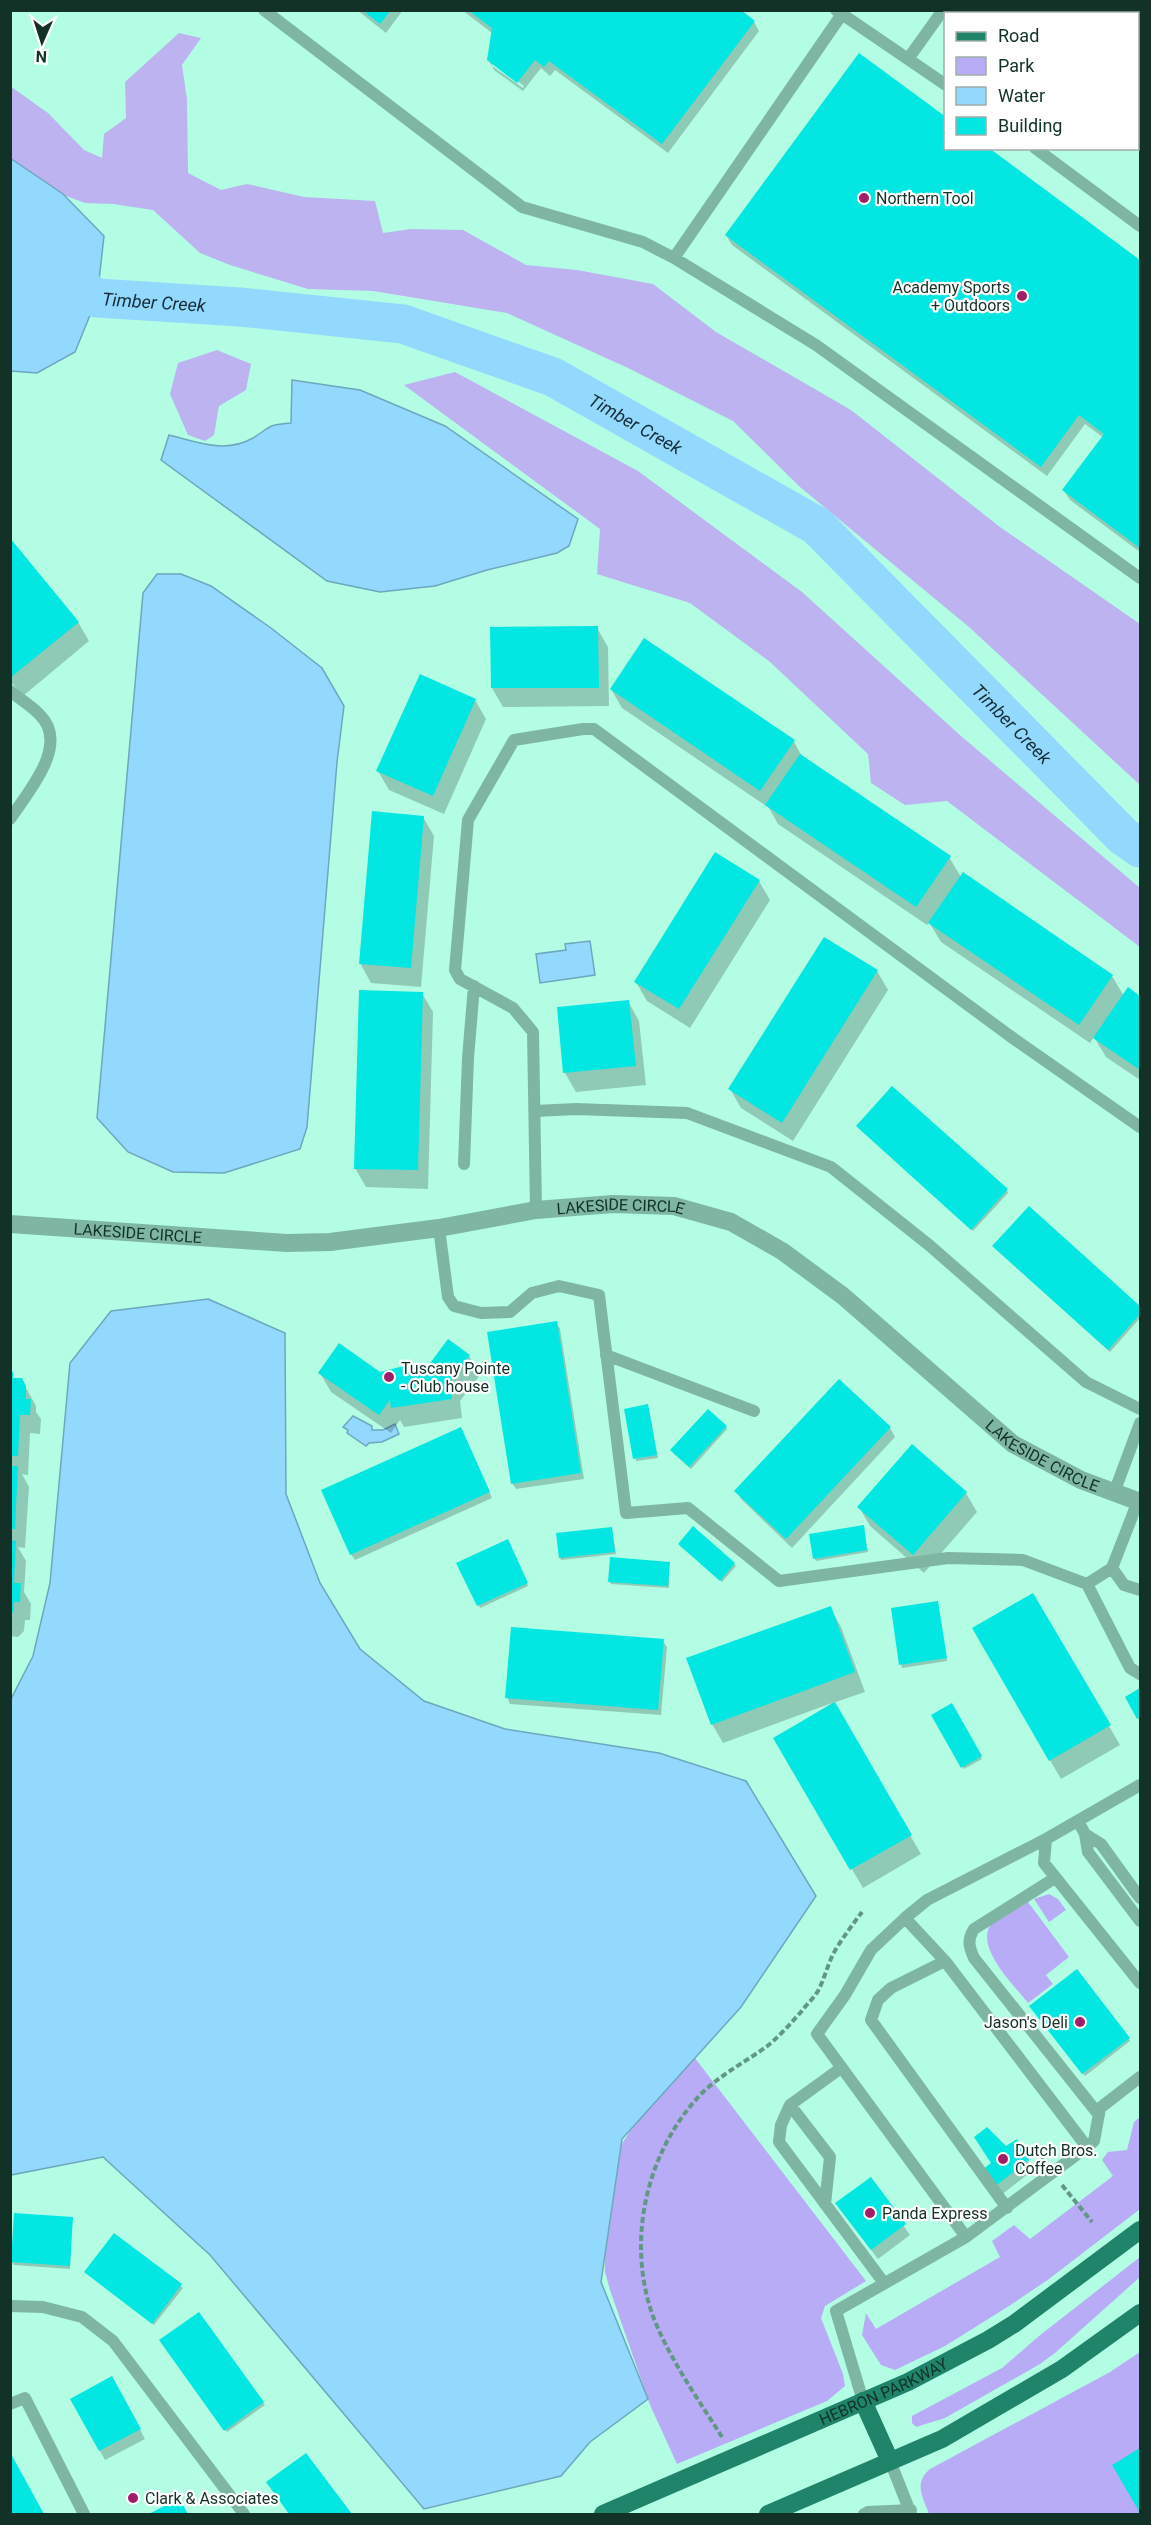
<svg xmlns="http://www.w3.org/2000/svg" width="1151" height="2525" font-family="Roboto,sans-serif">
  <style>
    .green { fill: #b8acf6 }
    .forest { fill: #bcb3f0 }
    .water { fill: #93d9fd; stroke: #6ca7bd; stroke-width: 1.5 }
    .shadow { fill: #0003; fill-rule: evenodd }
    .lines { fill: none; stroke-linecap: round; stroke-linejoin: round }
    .river { stroke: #93d9fd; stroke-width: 39 }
    .building { fill: #02e7e1 }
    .path { stroke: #629785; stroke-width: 4; stroke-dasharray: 6 3; stroke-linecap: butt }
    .service { stroke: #7eb6a3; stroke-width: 12 }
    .tertiary { stroke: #7eb6a3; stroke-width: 18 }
    .primary { stroke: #1f846a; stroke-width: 18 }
    .poi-dot { fill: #a11c69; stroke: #fff; stroke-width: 2 }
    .labels { text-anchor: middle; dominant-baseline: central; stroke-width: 4.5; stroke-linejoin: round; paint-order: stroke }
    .poi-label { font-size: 16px; fill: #123127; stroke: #fff; text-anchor: start }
    .street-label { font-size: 16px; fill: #123127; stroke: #fff }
    .water-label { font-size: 18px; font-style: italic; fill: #162c37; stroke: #fff }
  </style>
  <rect width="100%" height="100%" fill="#b3fde4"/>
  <path class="green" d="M1049 1894 1058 1899 1066 1910 1049 1922 1034 1899Z
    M1028 1902 1069 1957 1046 1975 1053 1984 1028 2003C1014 1985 969 1942 995 1920 1004 1913 1018 1908 1028 1902Z
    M691 2053 866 2281 825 2306 821 2318 843 2374 845 2386 827 2401 677 2464 650 2405 610 2290 605 2272 604 2229 616 2153 652 2097Z
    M1140 2117V2209L1049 2279 1009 2306 945 2346 895 2370 881 2365 862 2335 866 2313 876 2329 1000 2257 992 2241 1014 2225 1030 2239 1113 2176 1102 2160 1108 2152 1127 2150 1134 2122Z
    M1140 2257V2277L1055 2353 1040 2364 945 2418 916 2427 912 2423V2416L1002 2368 1039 2336Z
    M1140 2352V2514H929C923 2497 913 2483 930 2469L1110 2372Z"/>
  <path class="forest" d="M179 33 201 38 182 65 187 99 188 173 221 190 247 184 304 197 375 201 383 233 411 229 463 230 526 265 577 270 653 284 716 332 851 410 1000 527 1140 624V785L969 627 800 487 733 421 628 368 507 313 373 291 308 289 230 265 200 253 153 210 113 204 85 203 20 179 11 173 10 86 48 113 84 150 102 158 104 134 126 118 125 82Z
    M217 350 251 364 246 390 219 406 214 435 205 441 188 435 170 394 178 363Z
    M455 372 638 471 802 592 961 736 1140 888V947L947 801 905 805 871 783 868 754 770 662 690 603 597 574 600 529 404 385Z"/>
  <path class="water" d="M10 158 63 194 104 236 97 298 75 352 37 373 11 371Z
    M292 380 360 390 445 426 578 519 569 546 557 553 487 570 435 586 380 592 327 581 161 460 169 435C198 442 225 454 253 438 272 426 267 425 291 423Z
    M157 574H181L211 586 271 628 322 668 344 706 337 762 307 1127 300 1149 224 1173 173 1172 128 1152 97 1118 143 593Z
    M590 941 595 975 540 983 536 954 566 950 565 944Z
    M208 1299 285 1333 286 1494 320 1583 360 1649 424 1701 505 1729 659 1753 746 1781 816 1896 741 2007 622 2139 601 2282 648 2399 590 2442 561 2476 424 2509 210 2255 103 2157 11 2175V1699L33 1656 50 1583 70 1363 111 1311Z
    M353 1416 372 1426V1430H383L395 1424 399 1434 382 1442 369 1443 366 1446 347 1433 348 1430 343 1427Z"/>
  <path class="shadow" d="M357 10H403L386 33Z
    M462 10H739L754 22 759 31 668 153 555 70 550 76 541 68 523 91 494 70 488 59 492 33ZM492 62 524 86 523 88 492 66Z
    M946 148H986L1140 261V552L1070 500 1064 491 1104 438 1085 424 1047 476 732 245 726 235Z
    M10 541 78 622 89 641 23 696 10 681Z
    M597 628 608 647 609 706 503 707 492 688V629Z
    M611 689 794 742 803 758 949 857 961 877 1112 976 1124 996 1128 989 1140 998V1080L1106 1057 1094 1037 1090 1043 941 942 929 922 927 925 778 824 769 808 622 708Z
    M475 700 486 719 444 814 389 790 378 771Z
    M423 817 434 836 421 987 371 983 360 963Z
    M759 881 770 900 690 1028 647 1001 636 982Z
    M877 971 888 990 793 1141 741 1108 730 1089Z
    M422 993 433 1012 428 1189 366 1187 355 1168Z
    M628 1001 639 1021 646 1085 576 1092 565 1073 559 1008Z
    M859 1128 1007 1190 1008 1193 973 1231Z
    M1029 1208 1140 1309V1318L1110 1352 996 1249Z
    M557 1323 560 1329 584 1479 516 1489 512 1483Z
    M469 1356 480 1375 460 1401 462 1418 404 1427 400 1420 391 1433 331 1392 320 1373 410 1371Z
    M10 1374 15 1379H21L36 1406V1412L41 1419 40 1434 30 1433 28 1475 22 1474 29 1487 25 1548 18 1547 26 1561 24 1592 31 1604 30 1620H25L24 1631 18 1637 10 1636Z
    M649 1408 658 1458 636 1461 626 1410Z
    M726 1427 727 1429 691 1469 673 1453Z
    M890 1428 895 1437 792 1548 742 1500 736 1491Z
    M464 1435 492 1498 355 1560 351 1554Z
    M912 1446 966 1493 977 1512 924 1573 870 1526 859 1507Z
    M612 1529 616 1554 561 1560 560 1557Z
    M864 1530 868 1552 816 1561 814 1558Z
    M507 1541 528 1586 480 1608 458 1563Z
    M681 1546 734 1564 736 1566 722 1582Z
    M669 1563V1588L611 1584 609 1581Z
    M1033 1595 1120 1745 1061 1779 974 1629Z
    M937 1602 947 1661 902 1668 892 1609Z
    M830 1608 841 1627 865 1692 833 1703 921 1854 863 1888 775 1738 832 1703 723 1743 712 1724Z
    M663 1641 667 1647 661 1715 510 1704 507 1697Z
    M1140 1690V1720H1139L1127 1697Z
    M951 1705 982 1759 964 1769 933 1715Z
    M1033 2009 1129 2038 1130 2041 1085 2076Z
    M1016 2141 1033 2170 1000 2196 979 2174 993 2164 1006 2147Z
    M870 2179 910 2235 878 2259 843 2213Z
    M72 2219 70 2269 14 2265 12 2262Z
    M114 2235 183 2288 154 2325 86 2272Z
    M198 2314 265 2405 227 2432 161 2341Z
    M112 2378 145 2439 105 2460 72 2399Z
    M1140 2450V2510L1114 2465Z
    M306 2455 350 2514H291L268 2483Z"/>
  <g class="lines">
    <path class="river" id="s1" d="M10 243 97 298 240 307 403 324 553 377 817 526 1123 836 1140 848"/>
  </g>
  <path class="building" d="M362 10H391L380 24Z
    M468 10H741L755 21 662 144 549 61 544 67 535 60 517 83 487 60 492 28Z
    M859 53 946 117V148H989L1140 260V548L1062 490 1104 434 1079 415 1041 467 725 235Z
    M10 538 79 622 10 678Z
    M598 626 599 688H491L490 627Z
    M644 638 795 740 760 791 610 689Z
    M420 674 476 699 433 796 376 771Z
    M800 754 951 856 916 907 765 805Z
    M372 811 424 816 411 968 359 964Z
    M715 852 760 880 679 1009 634 982Z
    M963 872 1113 975 1079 1025 928 923Z
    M824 937 878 970 782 1123 728 1089Z
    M1128 987 1140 996V1070L1093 1038Z
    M359 990 423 992 418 1170 354 1169Z
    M629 1000 636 1066 563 1073 557 1007Z
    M892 1086 1008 1189 971 1230 856 1126Z
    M1029 1206 1140 1306V1314L1108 1350 992 1246Z
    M557 1321 581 1473 511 1484 487 1332Z
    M448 1339 470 1355 450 1381 452 1399 391 1408 390 1400 379 1415 318 1373 339 1343 380 1372 408 1365 410 1370 428 1366Z
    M10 1372H13V1378H22L26 1386V1399H31L30 1415H20L18 1456H10Z
    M839 1379 891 1427 786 1539 734 1491Z
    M648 1404 657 1455 633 1459 624 1409Z
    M708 1409 727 1426 689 1467 670 1450Z
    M461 1427 490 1492 350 1555 321 1490Z
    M912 1444 967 1492 913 1555 857 1507Z
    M10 1466H18L15 1529H10Z
    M864 1525 867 1550 813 1559 809 1534Z
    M693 1526 735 1563 720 1581 678 1544Z
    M612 1527 615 1552 559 1558 556 1533Z
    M508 1539 528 1583 477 1606 456 1563Z
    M10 1540 16 1541 14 1583H21L20 1602H14V1611L10 1614Z
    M610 1557 670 1562 668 1586 608 1582Z
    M1033 1593 1111 1725 1049 1761 972 1628Z
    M938 1601 947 1658 899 1665 891 1608Z
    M831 1606 855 1672 711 1725 686 1658Z
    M511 1627 664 1639 658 1710 505 1698Z
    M1140 1688V1717L1137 1719 1125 1697Z
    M835 1702 912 1835 850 1870 773 1738Z
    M952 1703 982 1756 961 1768 931 1715Z
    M1077 1969 1130 2038 1082 2074 1029 2006Z
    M987 2127 1006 2146 1017 2139 1029 2160 994 2187 977 2174 991 2163 974 2137Z
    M871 2177 906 2224 871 2250 835 2203Z
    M14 2213 73 2217 70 2266 11 2262Z
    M114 2233 182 2284 152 2324 84 2272Z
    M199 2312 264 2402 224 2431 159 2340Z
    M112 2376 141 2429 99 2451 70 2399Z
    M1140 2448V2513L1112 2465Z
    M10 2452 44 2514H10Z
    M306 2453 352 2514H289L266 2482Z
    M179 2498 188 2514H149Z"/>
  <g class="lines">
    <path class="path" d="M1036 2146 1044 2159
      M1062 2185 1092 2222
      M722 2437C698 2399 671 2361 654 2319 625 2242 646 2150 703 2092 722 2074 745 2062 766 2047 778 2038 790 2024 801 2012 806 2005 814 1998 818 1991 825 1978 828 1962 836 1949 844 1936 853 1924 862 1912"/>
    <path class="service" d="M264 10 522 207 643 242 674 258 816 345 1140 578
      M836 10 946 85
      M908 59 943 10
      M1035 148 1140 226
      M674 258 842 14
      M10 691C20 699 32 706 40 715 70 745 28 792 10 819
      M535 1111 576 1109 687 1113 831 1167 929 1245 1086 1382 1140 1409
      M464 1164 468 1058 474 986
      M536 1210 533 1032 513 1008 460 979 455 970 468 820 514 740 583 729H594L1010 1036 1140 1127
      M439 1228 448 1297 454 1306 481 1313 510 1312 532 1293 559 1286 599 1295 626 1513 688 1508 779 1581 948 1558 1023 1560 1087 1584 1130 1668 1140 1674
      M606 1355 754 1411
      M1114 1493 1140 1423
      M1112 1568 1124 1585 1140 1590
      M1087 1584 1112 1568 1138 1501
      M1140 1785 1046 1839 1044 1863 1140 1983
      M1078 1821 1085 1834 1088 1852 1140 1921
      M1085 1834 1101 1844 1140 1898
      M1046 1839 927 1900 905 1918 945 1961 1087 2147
      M1055 1878 974 1929C967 1940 969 1947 974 1958L1099 2115
      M905 1918 871 1950 845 1995 817 2034 966 2237
      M945 1961 891 1988 878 2000 871 2020 1007 2208
      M841 2068 790 2105 781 2125 779 2142 884 2283
      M790 2105 830 2157 825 2204
      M10 2306 43 2307 82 2317 113 2341 244 2514
      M863 2401 836 2311 966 2237 1087 2147 1094 2141 1100 2108 1140 2077
      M10 2404 25 2398 84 2514
      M890 2461 911 2514
      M864 2514 868 2512 911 2510"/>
    <path class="tertiary" id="s2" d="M10 1224 287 1243 330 1242 439 1228 536 1210 613 1204 674 1206 731 1222 782 1251 843 1296 1013 1444 1081 1480 1140 1502"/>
    <g class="primary">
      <path d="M863 2401 890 2461"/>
      <path id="s3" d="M603 2514 908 2382 988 2340 1014 2324 1140 2230"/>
      <path d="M768 2514 942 2439 1062 2369 1140 2313"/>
    </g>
  </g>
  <g class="poi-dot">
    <circle cx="864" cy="198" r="6"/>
    <circle cx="1022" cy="296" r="6"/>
    <circle cx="389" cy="1377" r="6"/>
    <circle cx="1080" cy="2022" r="6"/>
    <circle cx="1003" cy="2159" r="6"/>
    <circle cx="870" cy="2213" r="6"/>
    <circle cx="133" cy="2498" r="6"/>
  </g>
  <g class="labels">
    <g class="poi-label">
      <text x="876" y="198">Northern Tool</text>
      <text x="1010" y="287" text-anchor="end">Academy Sports<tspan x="1010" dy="18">+ Outdoors</tspan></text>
      <text x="401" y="1368">Tuscany Pointe<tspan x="401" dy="18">- Club house</tspan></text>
      <text x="1068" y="2022" text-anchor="end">Jason's Deli</text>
      <text x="1015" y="2150">Dutch Bros.<tspan x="1015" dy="18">Coffee</tspan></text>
      <text x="882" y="2213">Panda Express</text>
      <text x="145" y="2498">Clark &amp; Associates</text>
    </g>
    <g class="street-label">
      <text stroke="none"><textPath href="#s2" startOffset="614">LAKESIDE CIRCLE</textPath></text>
      <text stroke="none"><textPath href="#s2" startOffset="128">LAKESIDE CIRCLE</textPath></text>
      <text stroke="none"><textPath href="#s2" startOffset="1118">LAKESIDE CIRCLE</textPath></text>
      <text stroke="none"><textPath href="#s3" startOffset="306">HEBRON PARKWAY</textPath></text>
    </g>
    <g class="water-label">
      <text stroke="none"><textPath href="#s1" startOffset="160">Timber Creek</textPath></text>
      <text stroke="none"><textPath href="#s1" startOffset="664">Timber Creek</textPath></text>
      <text stroke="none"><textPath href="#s1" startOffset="1150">Timber Creek</textPath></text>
    </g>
  </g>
  <rect width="1151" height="2525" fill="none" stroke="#123127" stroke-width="24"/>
  <rect x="944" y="12" width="195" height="138" fill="#ffffff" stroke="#a0ada9" stroke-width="1.5"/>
  <rect x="956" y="32" width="30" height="9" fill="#1f846a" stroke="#a0ada9" stroke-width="1.5"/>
  <text x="998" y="42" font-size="18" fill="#123127">Road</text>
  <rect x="956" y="57" width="30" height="18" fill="#b8acf6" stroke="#a0ada9" stroke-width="1.5"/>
  <text x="998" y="72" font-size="18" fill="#123127">Park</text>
  <rect x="956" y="87" width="30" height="18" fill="#93d9fd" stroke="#a0ada9" stroke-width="1.5"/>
  <text x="998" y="102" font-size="18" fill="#123127">Water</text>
  <rect x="956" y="117" width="30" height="18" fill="#02e7e1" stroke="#a0ada9" stroke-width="1.5"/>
  <text x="998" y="132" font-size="18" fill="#123127">Building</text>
  <g transform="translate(42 42) rotate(183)" stroke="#ffffff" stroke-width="4.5" paint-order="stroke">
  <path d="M0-4.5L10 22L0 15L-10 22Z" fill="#123127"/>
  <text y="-9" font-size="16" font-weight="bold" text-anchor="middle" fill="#123127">N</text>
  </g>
</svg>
